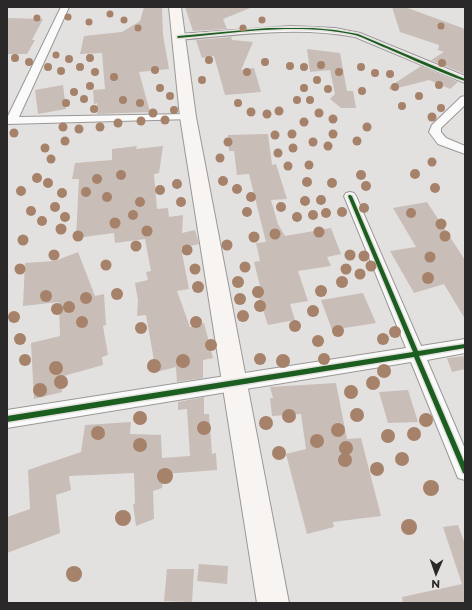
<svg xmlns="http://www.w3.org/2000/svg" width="472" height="610" font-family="Montserrat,sans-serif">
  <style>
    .building { fill: #c8bdb7 }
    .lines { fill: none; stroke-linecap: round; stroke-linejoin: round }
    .minor-casing { stroke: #999897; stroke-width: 2 }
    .secondary-casing { stroke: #999897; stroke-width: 2 }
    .minor { fill: #fbfafa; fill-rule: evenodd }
    .secondary { fill: #f7f4f2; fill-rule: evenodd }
    .cycleway-casing { stroke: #e4e1df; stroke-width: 3 }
    .cycleway { fill: #1b5e20; fill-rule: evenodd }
    .tree { fill: #a58269 }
  </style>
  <rect width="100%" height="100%" fill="#e3e1e0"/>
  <path class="building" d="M144 7H162L163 35 169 69 139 72 150 112 97 114V103L94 104 93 90 105 89 102 53 80 54 84 36 122 32 140 21Z
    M185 7H250V8L223 19 227 29 193 31Z
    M392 7H405L465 29V74L431 60 444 52 438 50 439 45 400 32Z
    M7 18 43 19 32 40H35L27 54H7Z
    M231 37 232 40 253 42 241 70 254 68 261 92 225 95 214 56 202 58 196 40Z
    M307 49 340 53 347 91H353L356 108H341L330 99 335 94 330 70 310 72Z
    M421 66 458 82 450 89 429 80 390 90 389 87Z
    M63 85 66 109 38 114 35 90Z
    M268 134 272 165 276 164 287 199 271 200 278 224 285 236 331 228 341 254 327 257 331 266 298 271 308 301 290 304 295 320 268 325 255 286H260L254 262 260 261 256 243 266 242 249 174 237 175 234 151H229L228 135Z
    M137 146 136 149 163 146 159 173 154 174 157 209 168 208 169 217 183 215 182 233 195 230 199 244 181 248 189 289 177 291 190 327 204 323 213 358 203 360V378L177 382 176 367 156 372 146 315 137 316 138 300 135 283 148 280 146 272 151 271 145 239 115 243 114 233 76 238 79 179H72L75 163 112 160V149Z
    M427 202 465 260V319L444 284 414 293 390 251 416 247 393 208Z
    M78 252 95 296 104 294 106 325 103 326 108 355 102 357 103 365 60 377 62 392 34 399 31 343 60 336 59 302 23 306 25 263 55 261Z
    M363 293 376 323 332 330 321 300Z
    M465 356V369L452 372 447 358Z
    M336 383 347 439 361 438 381 516 333 522 334 527 307 534 286 454 306 449 301 414 272 416 270 398H273L270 387Z
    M408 390 418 422 388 423 379 392Z
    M204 397V414H209L212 454 216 453 217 470 164 474 162 488 153 491 154 519 136 526 133 504H135L134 473 69 476 71 490 56 495 60 533 7 553V517L30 509 28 470 81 452 85 425 131 422 130 434 161 435 162 458 190 456 187 409 178 410V402Z
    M458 525 465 544V603H403L402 597 462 584 443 527Z
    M199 564 228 566 227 584 197 581Z
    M167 569H194L192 602 164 601Z"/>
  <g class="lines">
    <g class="minor-casing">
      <path id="minor" d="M61 7H69L19 117 188 114 193 117 192 119 7 124V118Z
        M291 26 335 28 360 33 465 76V83L355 37C296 26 237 35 178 40L174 37 178 34Z
        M465 96V105L441 128V132L446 138 465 146V154L438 144 429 132 432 125 461 97Z
        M350 192 354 193 356 196 421 346 465 339V353L427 360 465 449V480L458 478 411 362 7 428V410L406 348 344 196 346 193Z"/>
    </g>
    <g class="secondary-casing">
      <path id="secondary" d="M169 7H181L196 117 289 603H257L180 117Z"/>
    </g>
    <use href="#minor" class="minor"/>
    <use href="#secondary" class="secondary"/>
    <g class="cycleway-casing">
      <path id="cycleway" d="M268 28H313L335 30 358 34 465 79V81C438 72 412 59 386 48 376 44 365 38 355 35 298 22 235 33 178 38L177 37 178 36Z
        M349 195H350L352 196 418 351 465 344V348L419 356 465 464V474L463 473 414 357 7 422V416L413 352 348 196Z"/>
    </g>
    <use href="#cycleway" class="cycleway"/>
  </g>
  <g class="tree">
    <circle cx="110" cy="14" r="3.5"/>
    <circle cx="68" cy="17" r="3.5"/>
    <circle cx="37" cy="18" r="3.5"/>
    <circle cx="124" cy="20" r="3.5"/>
    <circle cx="262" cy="20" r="3.5"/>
    <circle cx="89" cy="22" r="3.5"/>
    <circle cx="441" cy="26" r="3.5"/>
    <circle cx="138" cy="28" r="3.5"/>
    <circle cx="243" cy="28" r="3.5"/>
    <circle cx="56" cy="55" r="3.5"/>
    <circle cx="15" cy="58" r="4"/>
    <circle cx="90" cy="58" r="4"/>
    <circle cx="69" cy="59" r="4"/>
    <circle cx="209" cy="60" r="4"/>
    <circle cx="29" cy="62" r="4"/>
    <circle cx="265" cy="62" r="4"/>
    <circle cx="442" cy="63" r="4"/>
    <circle cx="321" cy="65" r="4"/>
    <circle cx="290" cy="66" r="4"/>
    <circle cx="48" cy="67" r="4"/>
    <circle cx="80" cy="67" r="4"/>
    <circle cx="304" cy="67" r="4"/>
    <circle cx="361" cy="67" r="4"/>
    <circle cx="155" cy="70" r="4"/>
    <circle cx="61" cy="71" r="4"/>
    <circle cx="95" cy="72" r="4"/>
    <circle cx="247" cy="72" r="4"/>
    <circle cx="339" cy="72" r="4"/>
    <circle cx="375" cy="73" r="4"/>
    <circle cx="390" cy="74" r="4"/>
    <circle cx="114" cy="77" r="4"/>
    <circle cx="202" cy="80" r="4"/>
    <circle cx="317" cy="80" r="4"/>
    <circle cx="439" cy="85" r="4"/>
    <circle cx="90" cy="86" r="4"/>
    <circle cx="395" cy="87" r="4"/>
    <circle cx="160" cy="88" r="4"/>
    <circle cx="304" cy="88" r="4"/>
    <circle cx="328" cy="89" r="4"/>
    <circle cx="362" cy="91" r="4"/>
    <circle cx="74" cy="92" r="4"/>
    <circle cx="170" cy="96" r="4"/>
    <circle cx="419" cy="96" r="4"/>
    <circle cx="84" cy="99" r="4"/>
    <circle cx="123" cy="100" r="4"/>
    <circle cx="297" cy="100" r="4"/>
    <circle cx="310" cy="100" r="4"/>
    <circle cx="66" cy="103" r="4"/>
    <circle cx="140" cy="103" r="4"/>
    <circle cx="238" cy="103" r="4"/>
    <circle cx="402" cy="106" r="4"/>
    <circle cx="441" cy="108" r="4"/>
    <circle cx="94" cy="109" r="4"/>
    <circle cx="174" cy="110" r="4"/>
    <circle cx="279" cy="111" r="4.5"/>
    <circle cx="251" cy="112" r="4.5"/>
    <circle cx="153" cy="113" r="4.5"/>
    <circle cx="319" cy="113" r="4.5"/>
    <circle cx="267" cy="114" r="4.5"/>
    <circle cx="432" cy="117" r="4.5"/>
    <circle cx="333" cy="119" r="4.5"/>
    <circle cx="165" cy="120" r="4.5"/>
    <circle cx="141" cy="121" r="4.5"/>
    <circle cx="304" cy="122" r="4.5"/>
    <circle cx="118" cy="123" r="4.5"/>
    <circle cx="63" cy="127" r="4.5"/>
    <circle cx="100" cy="127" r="4.5"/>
    <circle cx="367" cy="127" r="4.5"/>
    <circle cx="79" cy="129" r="4.5"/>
    <circle cx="14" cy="133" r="4.5"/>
    <circle cx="292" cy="134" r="4.5"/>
    <circle cx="333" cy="134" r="4.5"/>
    <circle cx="275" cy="135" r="4.5"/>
    <circle cx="65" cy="141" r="4.5"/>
    <circle cx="357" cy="141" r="4.5"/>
    <circle cx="228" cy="142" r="4.5"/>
    <circle cx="313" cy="142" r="4.5"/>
    <circle cx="328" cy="146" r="4.5"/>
    <circle cx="45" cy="148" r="4.5"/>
    <circle cx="293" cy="148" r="4.5"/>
    <circle cx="278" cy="153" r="4.5"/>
    <circle cx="220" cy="158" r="4.5"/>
    <circle cx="51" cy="159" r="4.5"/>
    <circle cx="432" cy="162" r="4.5"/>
    <circle cx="309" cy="165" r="4.5"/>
    <circle cx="288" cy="166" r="4.5"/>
    <circle cx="415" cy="174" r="5"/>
    <circle cx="121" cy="175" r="5"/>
    <circle cx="361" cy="175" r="5"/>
    <circle cx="37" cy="178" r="5"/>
    <circle cx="97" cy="179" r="5"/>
    <circle cx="223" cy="181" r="5"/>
    <circle cx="307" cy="182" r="5"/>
    <circle cx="48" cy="183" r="5"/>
    <circle cx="332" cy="183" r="5"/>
    <circle cx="177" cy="184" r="5"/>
    <circle cx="366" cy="186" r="5"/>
    <circle cx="435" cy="188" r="5"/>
    <circle cx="237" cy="189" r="5"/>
    <circle cx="160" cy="190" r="5"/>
    <circle cx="21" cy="191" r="5"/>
    <circle cx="86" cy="192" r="5"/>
    <circle cx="62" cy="193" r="5"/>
    <circle cx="107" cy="197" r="5"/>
    <circle cx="251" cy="197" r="5"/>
    <circle cx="321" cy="200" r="5"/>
    <circle cx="305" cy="201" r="5"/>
    <circle cx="140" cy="202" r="5"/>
    <circle cx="181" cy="202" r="5"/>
    <circle cx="55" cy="207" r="5"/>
    <circle cx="281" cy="207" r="5"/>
    <circle cx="364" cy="208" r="5"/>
    <circle cx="31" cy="211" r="5"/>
    <circle cx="247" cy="212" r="5"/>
    <circle cx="342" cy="212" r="5"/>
    <circle cx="326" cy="213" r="5"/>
    <circle cx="411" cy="213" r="5"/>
    <circle cx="133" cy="215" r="5"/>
    <circle cx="313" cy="215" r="5"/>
    <circle cx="65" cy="217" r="5"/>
    <circle cx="297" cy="217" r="5"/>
    <circle cx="42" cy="221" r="5"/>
    <circle cx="115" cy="223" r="5.5"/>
    <circle cx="441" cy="224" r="5.5"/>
    <circle cx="61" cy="229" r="5.5"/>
    <circle cx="147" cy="231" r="5.5"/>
    <circle cx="319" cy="232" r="5.5"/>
    <circle cx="275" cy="234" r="5.5"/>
    <circle cx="78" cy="236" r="5.5"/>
    <circle cx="445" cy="236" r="5.5"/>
    <circle cx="254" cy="237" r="5.5"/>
    <circle cx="23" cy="240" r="5.5"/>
    <circle cx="227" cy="245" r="5.5"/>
    <circle cx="136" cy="246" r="5.5"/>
    <circle cx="187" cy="250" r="5.5"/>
    <circle cx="54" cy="255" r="5.5"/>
    <circle cx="350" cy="255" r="5.5"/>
    <circle cx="364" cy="256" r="5.5"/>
    <circle cx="430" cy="257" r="5.5"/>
    <circle cx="106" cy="265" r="5.5"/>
    <circle cx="371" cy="266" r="5.5"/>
    <circle cx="245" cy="267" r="5.5"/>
    <circle cx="20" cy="269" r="5.5"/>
    <circle cx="195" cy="269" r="5.5"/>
    <circle cx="346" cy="269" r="5.5"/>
    <circle cx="360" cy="274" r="5.5"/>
    <circle cx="428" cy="278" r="6"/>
    <circle cx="238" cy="282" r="6"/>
    <circle cx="342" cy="282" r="6"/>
    <circle cx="198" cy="287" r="6"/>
    <circle cx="321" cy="291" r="6"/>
    <circle cx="258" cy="292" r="6"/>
    <circle cx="117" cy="294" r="6"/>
    <circle cx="46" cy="296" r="6"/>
    <circle cx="86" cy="298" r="6"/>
    <circle cx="240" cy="299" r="6"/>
    <circle cx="260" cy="306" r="6"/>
    <circle cx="69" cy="307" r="6"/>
    <circle cx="57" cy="309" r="6"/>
    <circle cx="313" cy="311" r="6"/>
    <circle cx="243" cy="316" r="6"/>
    <circle cx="14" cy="317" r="6"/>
    <circle cx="82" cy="322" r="6"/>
    <circle cx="196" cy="322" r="6"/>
    <circle cx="295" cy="326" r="6"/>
    <circle cx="141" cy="328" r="6"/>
    <circle cx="338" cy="331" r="6"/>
    <circle cx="395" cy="332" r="6"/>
    <circle cx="20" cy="339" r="6"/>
    <circle cx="383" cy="339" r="6"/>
    <circle cx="318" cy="341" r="6"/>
    <circle cx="211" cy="345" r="6"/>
    <circle cx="260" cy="359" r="6"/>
    <circle cx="324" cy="359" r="6"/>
    <circle cx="25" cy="360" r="6"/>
    <circle cx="183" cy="361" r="7"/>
    <circle cx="283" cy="361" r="7"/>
    <circle cx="154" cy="366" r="7"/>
    <circle cx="56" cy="368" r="7"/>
    <circle cx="384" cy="371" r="7"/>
    <circle cx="61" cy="382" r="7"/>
    <circle cx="373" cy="383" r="7"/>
    <circle cx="40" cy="390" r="7"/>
    <circle cx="351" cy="392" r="7"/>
    <circle cx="357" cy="415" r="7"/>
    <circle cx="289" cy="416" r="7"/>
    <circle cx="140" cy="418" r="7"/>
    <circle cx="426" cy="420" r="7"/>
    <circle cx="266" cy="423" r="7"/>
    <circle cx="204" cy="428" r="7"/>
    <circle cx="338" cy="430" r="7"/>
    <circle cx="98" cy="433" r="7"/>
    <circle cx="414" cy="434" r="7"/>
    <circle cx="388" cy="436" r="7"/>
    <circle cx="317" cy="441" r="7"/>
    <circle cx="140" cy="445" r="7"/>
    <circle cx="346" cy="448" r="7"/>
    <circle cx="279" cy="453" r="7"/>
    <circle cx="402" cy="459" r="7"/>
    <circle cx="345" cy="460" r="7"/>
    <circle cx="377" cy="469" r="7"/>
    <circle cx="165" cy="476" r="8"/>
    <circle cx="431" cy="488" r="8"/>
    <circle cx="123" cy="518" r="8"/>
    <circle cx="409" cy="527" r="8"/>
    <circle cx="74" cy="574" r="8"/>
  </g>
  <rect width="472" height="610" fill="none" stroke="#2a2828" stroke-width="16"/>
  <g transform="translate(436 574) rotate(182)" stroke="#e4e1df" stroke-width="3" paint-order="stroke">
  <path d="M0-3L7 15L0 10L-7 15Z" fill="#2a2828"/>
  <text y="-6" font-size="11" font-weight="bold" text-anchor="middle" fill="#2a2828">N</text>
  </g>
</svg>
